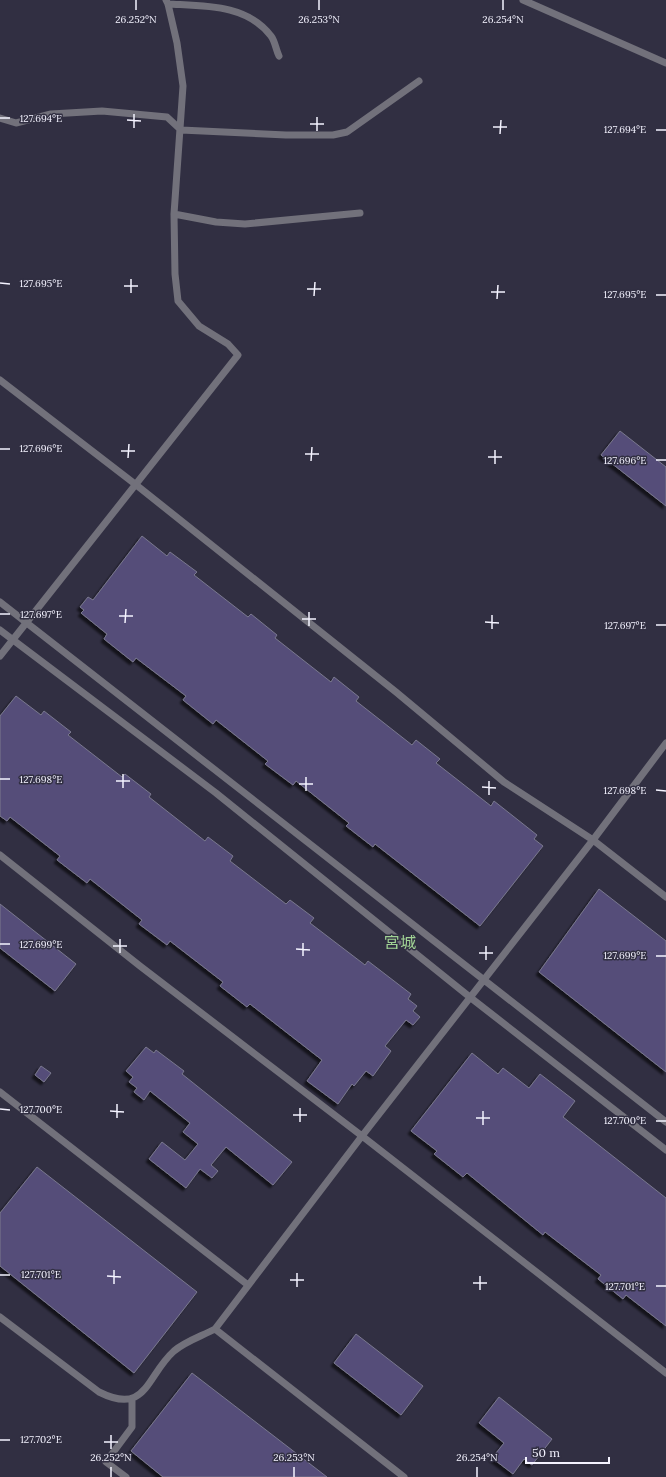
<svg xmlns="http://www.w3.org/2000/svg" width="666" height="1477" font-family="Lora,'Noto Sans JP',serif">
  <style>
    .building { fill: #544e79; stroke: #7a788e; filter: url(#shadow) }
    .lines { fill: none; stroke-linecap: round; stroke-linejoin: round }
    .service { stroke: #72717b; stroke-width: 7 }
    .ticks { fill: none; stroke: #f4f3ff; stroke-width: 1.5 }
    .labels { text-anchor: middle; dominant-baseline: central; stroke-width: 3; stroke-linejoin: round; paint-order: stroke }
    .quarter-label { font-size: 16px; fill: #a0d294; stroke: #312f42 }
    .ticks-label { font-size: 10px; text-anchor: middle; fill: #f4f3ff; stroke: #312f42; stroke-width: 3; stroke-linejoin: round; paint-order: stroke }
  </style>
  <defs>
    <filter id="shadow"><feDropShadow dx="-3" dy="3" stdDeviation="1" flood-color="#0009"/></filter>
  </defs>
  <rect width="100%" height="100%" fill="#312f42"/>
  <path class="building" d="M620 431 666 467V506L601 455Z
    M142 536 167 556 170 552 197 572 194 575 248 617 251 614 277 635 275 638 331 682 334 677 359 697 356 701 412 745 416 740 440 759 436 763 491 806 494 801 537 835 534 839 543 846 480 926 375 844 373 847 346 826 349 823 296 781 293 785 265 764 268 761 216 720 213 724 183 700 186 696 136 658 133 662 104 639 107 634 81 613 84 610 80 607 88 597 93 600Z
    M16 696 41 715 44 711 71 732 68 735 122 777 125 774 151 794 149 797 205 841 208 837 233 856 230 861 286 904 290 900 314 918 310 923 365 965 368 961 411 994 408 999 417 1006 413 1011 420 1017 413 1025 406 1020 385 1046 391 1051 373 1076 366 1071 354 1086 352 1084 338 1104 307 1081 322 1060 250 1004 247 1007 220 986 223 982 170 941 167 945 139 924 142 920 90 879 87 883 57 860 60 856 10 817 7 821 0 816V716Z
    M599 889 666 941V1072L539 972Z
    M0 904 76 964 55 991 0 948Z
    M146 1047 154 1053 156 1050 184 1071 182 1074 292 1162 273 1185 226 1147 211 1165 218 1171 212 1178 200 1169 186 1188 149 1159 162 1142 185 1160 198 1144 183 1132 190 1123 150 1091 144 1100 134 1092 137 1088 129 1082 133 1077 126 1071Z
    M472 1053 498 1074 503 1068 529 1088 540 1074 575 1101 563 1117 666 1198V1326L626 1295 623 1299 598 1279 601 1275 545 1232 543 1235 467 1173 463 1177 434 1154 437 1151 411 1131Z
    M41 1066 51 1073 44 1082 35 1075Z
    M37 1167 197 1292 134 1373 0 1266V1213Z
    M356 1334 423 1386 401 1415 334 1363Z
    M192 1373 327 1477H163L131 1451Z
    M499 1397 552 1439 532 1465 524 1459 513 1474 492 1458 504 1443 479 1423Z"/>
  <g class="lines">
    <path class="service" d="M523 0 666 63
      M168 4C204 6 247 4 271 36 275 41 276 50 279 56
      M0 118 16 123 51 114 102 111 167 117 181 130 286 135H333L347 132 419 81
      M174 214 216 222 245 224 360 213
      M0 380 135 484 396 692 504 782 593 840 666 897
      M0 602 666 1122
      M0 630 216 793 471 998 666 1150
      M0 656 238 355 228 344 199 326 178 301 175 274 174 214 183 86 177 43 168 4 166 0
      M0 855 140 966 362 1136 666 1373
      M0 1092 248 1285
      M0 1317 99 1392C147 1416 146 1376 174 1351 186 1341 202 1336 215 1329L404 1477
      M215 1329 362 1136 593 840 666 743
      M126 1477 106 1462 132 1427V1399"/>
  </g>
  <path class="ticks" d="M136 10V0M319 10V0M503 10V0M0 118H10M127 120 141 121M310 124H324M493 127H507M134 128V114M656 130H666M317 131V117M500 134 501 120M0 283 10 284M124 286H138M307 289H321M491 292H505M131 293V279M656 295H666M314 296 315 282M497 299 498 285M0 449H10M121 451H135M305 454H319M488 457H502M128 458 129 444M656 460H666M311 461 312 447M495 464V450M0 614H10M119 616H133M302 619H316M485 622 499 623M125 623 126 609M656 625H666M309 626V612M492 629V615M0 779H10M116 781H130M299 784H313M482 787 496 788M123 788V774M656 790 666 791M306 791V777M489 795V781M0 944H10M113 946H127M296 949 310 950M120 953V939M479 953H493M303 956V943M656 956H666M486 960V946M0 1109 10 1110M110 1111 124 1112M293 1115H307M117 1118V1104M476 1118H490M656 1121H666M300 1122V1108M483 1125V1111M0 1275H10M107 1276 121 1277M290 1280H304M473 1283H487M114 1284V1270M656 1286H666M297 1287V1273M480 1290V1276M0 1440H10M104 1442H118M111 1449V1435M111 1477V1467M294 1477V1467M477 1477V1467"/>
  <g class="labels">
    <g class="quarter-label">
      <text x="400" y="942">宮城</text>
    </g>
  </g>
  <g class="ticks-label">
    <text x="136" y="23">26.252°N</text>
    <text x="319" y="23">26.253°N</text>
    <text x="503" y="23">26.254°N</text>
    <text x="41" y="122">127.694°E</text>
    <text x="625" y="133">127.694°E</text>
    <text x="41" y="287">127.695°E</text>
    <text x="625" y="298">127.695°E</text>
    <text x="41" y="452">127.696°E</text>
    <text x="625" y="464">127.696°E</text>
    <text x="41" y="618">127.697°E</text>
    <text x="625" y="629">127.697°E</text>
    <text x="41" y="783">127.698°E</text>
    <text x="625" y="794">127.698°E</text>
    <text x="41" y="948">127.699°E</text>
    <text x="625" y="959">127.699°E</text>
    <text x="41" y="1113">127.700°E</text>
    <text x="625" y="1124">127.700°E</text>
    <text x="41" y="1278">127.701°E</text>
    <text x="625" y="1290">127.701°E</text>
    <text x="41" y="1443">127.702°E</text>
    <text x="111" y="1461">26.252°N</text>
    <text x="294" y="1461">26.253°N</text>
    <text x="477" y="1461">26.254°N</text>
  </g>
  <path d="M526 1457v6h83v-6" fill="none" stroke="#f4f3ff" stroke-width="2"/>
  <text x="532" y="1457" font-size="12" fill="#f4f3ff" stroke="#312f42" stroke-width="3" paint-order="stroke">50 m</text>
</svg>
